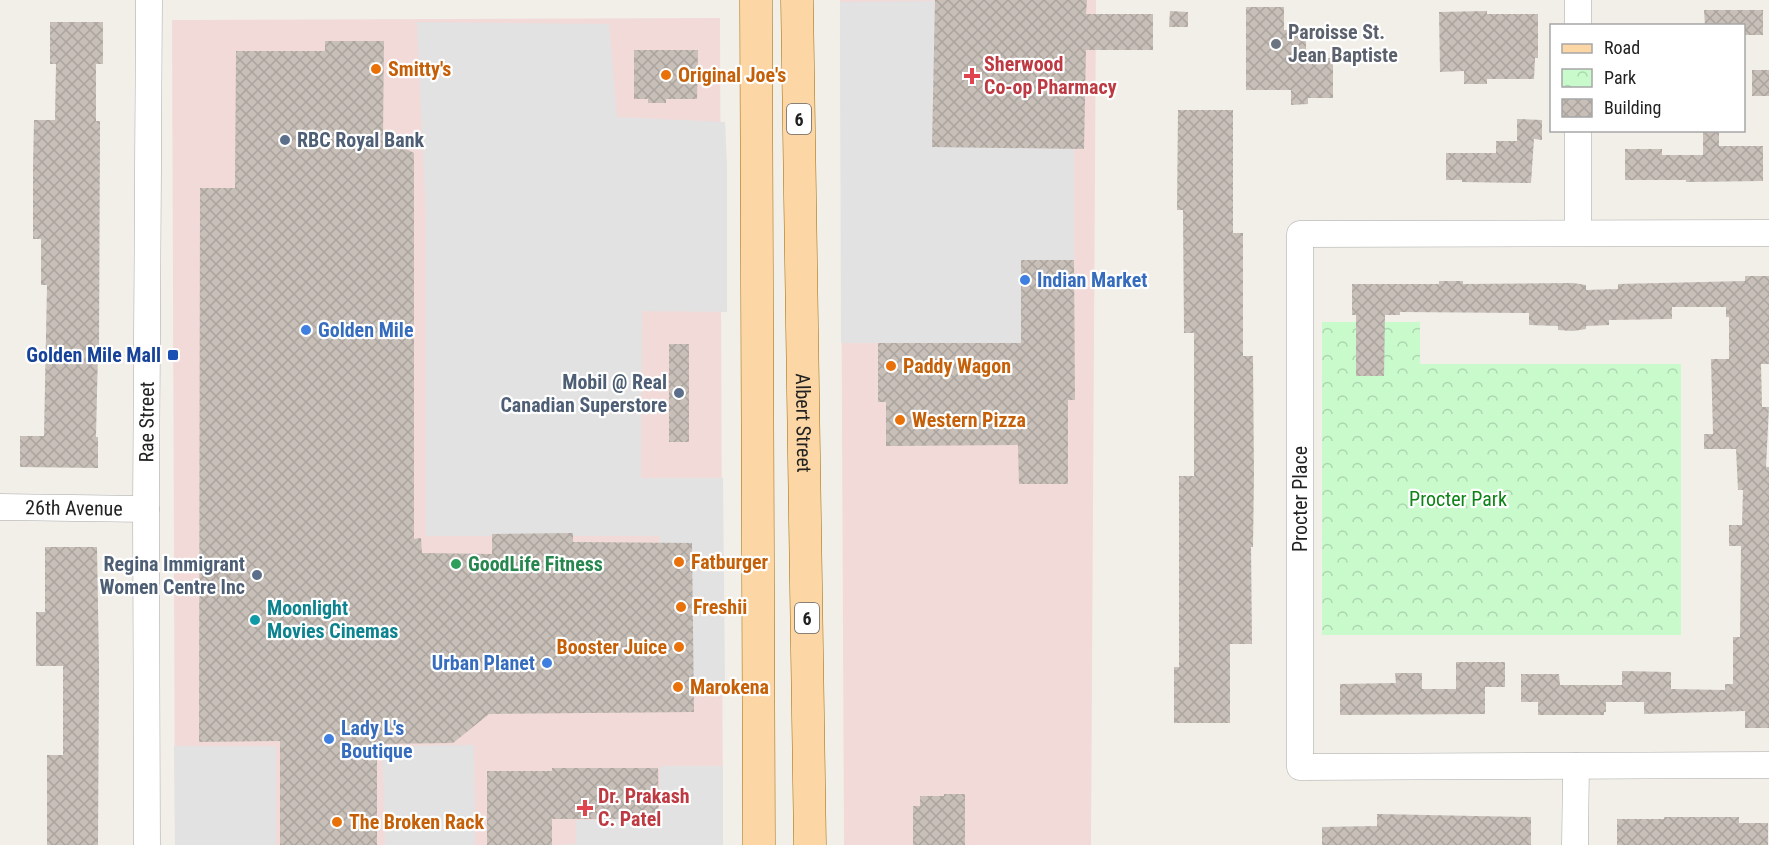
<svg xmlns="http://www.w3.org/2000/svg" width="1769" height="845" font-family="'Roboto Condensed',sans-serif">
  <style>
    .commercial { fill: #f2dad9 }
    .park { fill: url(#park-crowns) }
    .parking { fill: #e2e2e2 }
    .building { fill: url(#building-cross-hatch) }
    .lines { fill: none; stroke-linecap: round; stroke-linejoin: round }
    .minor-casing { stroke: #a9a9a9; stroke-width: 27 }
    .major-casing { stroke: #a06b00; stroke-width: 33 }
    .minor { stroke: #fff; stroke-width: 26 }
    .major { stroke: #fcd6a4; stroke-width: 32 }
    .worship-dot { fill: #6b7280; stroke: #fff; stroke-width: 2 }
    .food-dot { fill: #e8710a; stroke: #fff; stroke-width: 2 }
    .health-dot { fill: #e0444e; stroke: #fff; stroke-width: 2 }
    .service-dot { fill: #5c6f8a; stroke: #fff; stroke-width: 2 }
    .shop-dot { fill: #3f7fe0; stroke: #fff; stroke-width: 2 }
    .transit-dot { fill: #1a4fb4; stroke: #fff; stroke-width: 2 }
    .leisure-dot { fill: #2e9e5b; stroke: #fff; stroke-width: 2 }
    .culture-dot { fill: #0f9aa8; stroke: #fff; stroke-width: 2 }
    .labels { text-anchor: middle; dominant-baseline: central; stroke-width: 4.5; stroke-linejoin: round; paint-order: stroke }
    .shield { fill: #fff; stroke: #646464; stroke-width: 1.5 }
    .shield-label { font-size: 18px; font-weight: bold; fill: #222 }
    .worship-label { font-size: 20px; font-weight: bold; fill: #5b616d; stroke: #fff; text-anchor: start }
    .health-label { font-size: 20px; font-weight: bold; fill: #be3a42; stroke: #fff; text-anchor: start }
    .food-label { font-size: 20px; font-weight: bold; fill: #c56008; stroke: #fff; text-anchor: start }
    .service-label { font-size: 20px; font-weight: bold; fill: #4e5e75; stroke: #fff; text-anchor: end }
    .shop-label { font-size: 20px; font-weight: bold; fill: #366cbe; stroke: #fff; text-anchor: start }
    .transit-label { font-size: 20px; font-weight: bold; fill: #164399; stroke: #fff; text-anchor: end }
    .street-label { font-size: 20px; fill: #222; stroke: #fff }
    .park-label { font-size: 20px; fill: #0c8416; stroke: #fff }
    .leisure-label { font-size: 20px; font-weight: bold; fill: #27864d; stroke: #fff; text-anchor: start }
    .culture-label { font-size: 20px; font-weight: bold; fill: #0d838f; stroke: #fff; text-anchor: start }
  </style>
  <defs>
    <pattern id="park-crowns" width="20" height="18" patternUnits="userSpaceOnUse" patternTransform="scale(1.5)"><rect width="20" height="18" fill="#c8facc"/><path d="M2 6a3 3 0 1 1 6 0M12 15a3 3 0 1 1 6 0" fill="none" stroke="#acd6af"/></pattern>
    <pattern id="building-cross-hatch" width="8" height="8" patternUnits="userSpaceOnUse" patternTransform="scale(1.5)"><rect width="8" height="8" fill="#c7bfb8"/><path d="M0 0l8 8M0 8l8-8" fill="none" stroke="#aba49e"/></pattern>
  </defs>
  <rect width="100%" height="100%" fill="#f2efe9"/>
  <path class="commercial" d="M840 0H1096L1091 845H844Z
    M720 18 723 845H175L172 20Z"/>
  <path class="park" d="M1322 322H1420V364H1681V635H1322Z"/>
  <path class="parking" d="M935 1 932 146 1074 149V260H1021V343H841L840 2Z
    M417 22 609 24 617 117 725 122 727 165V312L642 311 641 478H723L725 687H662L660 536H426V216Z
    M474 745 475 845H385L382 746Z
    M174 746H276V845H175Z
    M660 766H723V845H554L576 844V820L660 819Z"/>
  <path class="building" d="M935 0H1087L1086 14H1153V50H1086L1084 149 932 147Z
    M1246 7H1284V30H1306V58H1333V98H1308V104L1291 105V90H1246Z
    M1704 10H1763V35H1743V26H1705Z
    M1170 11 1188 12V27H1169Z
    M1487 11V14H1538V58H1535L1534 79H1487V84H1464V71L1440 72 1439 12Z
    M50 22H103V64H96V121H100L99 350H98L96 437H98V468L20 467V436H44L47 285H41V239H33V168L34 120H55L56 64H50Z
    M325 41H384L383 137 414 153V539L421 538 422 553 492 554V534L573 533V542L692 543 694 712 489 714 453 743 377 744V845H280V741L199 742 200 188H235L236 51H325Z
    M634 50H698L697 99H666V103H648V99H634Z
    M1752 70H1769V96H1752Z
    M1178 110H1233V233H1243V356H1253L1254 476 1253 547H1251L1252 644H1230V723H1174V667H1179V476H1194V333H1184L1183 210H1177Z
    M1517 119 1542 120V140L1534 139 1531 183 1462 182V180H1446V153H1496V141H1517Z
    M1703 130H1719V146H1763V181L1686 182V180H1625V149H1662V155H1703Z
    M1021 260H1074L1075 400H1068V484H1019L1018 445 886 446V402H878V343H1021Z
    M1745 276H1769V364H1761L1762 407H1769L1766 467H1769V728H1745V711L1644 714V702H1606V712H1604V715H1538V702H1521V674H1559L1560 685H1622V671L1671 672V689L1725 690V684H1733V637H1740L1741 546H1729V525H1742L1743 490H1738L1736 449H1704V434H1713L1711 359H1729V317H1726V307H1672V319L1609 320V325L1586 326V329L1573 331 1558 330V326L1529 325V313L1400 312V315H1385L1384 376H1356V315H1352V284H1439V281H1463V284L1573 283 1586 285V290L1618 289V284L1745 281Z
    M669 344H689V442H669Z
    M45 547H97L99 666 98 845H47V755H63V666H36V612H45Z
    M1456 662H1505V687H1485V714L1340 715V684L1396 683 1395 673H1422V689H1456Z
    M552 768H658L659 819H552V845H487V771H552Z
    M944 794H965V845H913V806H920V796H944Z
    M1377 814 1531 817V845H1322V827L1377 826Z
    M1664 817H1739V823H1768V845H1617V819H1664Z"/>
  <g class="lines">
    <g class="minor-casing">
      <g id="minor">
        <path d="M1578 26V0"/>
        <path d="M1578 130V232"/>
        <path d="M1769 233 1300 234V767L1769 765"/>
        <path id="s1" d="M0 507 146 509"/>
        <path id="s2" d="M147 845 146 509 149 0"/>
        <path d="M1575 845 1576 766"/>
      </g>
    </g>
    <g class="major-casing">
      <g id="major">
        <path d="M756 0 759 845"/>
        <path id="s3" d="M797 0 810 845"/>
      </g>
    </g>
    <use href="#minor" class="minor"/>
    <use href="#major" class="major"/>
  </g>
  <circle class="worship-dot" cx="1276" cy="44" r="6"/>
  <g class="food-dot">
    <circle cx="376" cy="69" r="6"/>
    <circle cx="666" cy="75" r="6"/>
    <circle cx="891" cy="366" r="6"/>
    <circle cx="900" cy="420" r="6"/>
    <circle cx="679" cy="562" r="6"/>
    <circle cx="681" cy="607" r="6"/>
    <circle cx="679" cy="647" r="6"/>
    <circle cx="678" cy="687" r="6"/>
    <circle cx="337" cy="822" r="6"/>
  </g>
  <g class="health-dot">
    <path d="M969 67h6v6h6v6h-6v6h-6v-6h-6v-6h6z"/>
    <path d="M582 799h6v6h6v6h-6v6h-6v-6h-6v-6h6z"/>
  </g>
  <g class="service-dot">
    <circle cx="285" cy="140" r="6"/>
    <circle cx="679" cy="393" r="6"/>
    <circle cx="257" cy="575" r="6"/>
  </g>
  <g class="shop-dot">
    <circle cx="1025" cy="280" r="6"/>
    <circle cx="306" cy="330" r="6"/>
    <circle cx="547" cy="663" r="6"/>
    <circle cx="329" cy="739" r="6"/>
  </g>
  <rect class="transit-dot" x="167" y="349" width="12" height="12" rx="3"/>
  <circle class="leisure-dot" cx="456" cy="564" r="6"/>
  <circle class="culture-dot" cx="255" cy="620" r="6"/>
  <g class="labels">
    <g class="shield">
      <rect x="787" y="104" width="24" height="30" rx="4.5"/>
      <rect x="795" y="603" width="24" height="30" rx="4.5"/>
    </g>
    <g class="shield-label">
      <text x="799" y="119">6</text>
      <text x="807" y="618">6</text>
    </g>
    <g class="worship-label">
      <text x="1288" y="32">Paroisse St.<tspan x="1288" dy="23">Jean Baptiste</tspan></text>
    </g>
    <g class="health-label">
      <text x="984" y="64">Sherwood<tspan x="984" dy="23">Co-op Pharmacy</tspan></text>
      <text x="598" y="796">Dr. Prakash<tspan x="598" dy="23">C. Patel</tspan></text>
    </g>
    <g class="food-label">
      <text x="388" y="69">Smitty's</text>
      <text x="678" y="75">Original Joe's</text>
      <text x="903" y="366">Paddy Wagon</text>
      <text x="912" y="420">Western Pizza</text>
      <text x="691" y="562">Fatburger</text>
      <text x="693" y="607">Freshii</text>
      <text x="667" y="647" text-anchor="end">Booster Juice</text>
      <text x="690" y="687">Marokena</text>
      <text x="349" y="822">The Broken Rack</text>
    </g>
    <g class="service-label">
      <text x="297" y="140" text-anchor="start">RBC Royal Bank</text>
      <text x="667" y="382">Mobil @ Real<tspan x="667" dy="23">Canadian Superstore</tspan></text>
      <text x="245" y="564">Regina Immigrant<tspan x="245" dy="23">Women Centre Inc</tspan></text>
    </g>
    <g class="shop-label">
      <text x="1037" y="280">Indian Market</text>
      <text x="318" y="330">Golden Mile</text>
      <text x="535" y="663" text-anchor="end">Urban Planet</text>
      <text x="341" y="728">Lady L's<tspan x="341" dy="23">Boutique</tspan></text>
    </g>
    <g class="transit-label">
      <text x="161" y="355">Golden Mile Mall</text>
    </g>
    <g class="street-label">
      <text stroke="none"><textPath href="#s2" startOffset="423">Rae Street</textPath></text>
      <text stroke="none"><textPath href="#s3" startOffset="423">Albert Street</textPath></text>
      <text transform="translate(1300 499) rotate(-90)">Procter Place</text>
      <text stroke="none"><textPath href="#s1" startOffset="74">26th Avenue</textPath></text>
    </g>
    <g class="park-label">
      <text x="1458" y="499">Procter Park</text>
    </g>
    <g class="leisure-label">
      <text x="468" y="564">GoodLife Fitness</text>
    </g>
    <g class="culture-label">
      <text x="267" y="608">Moonlight<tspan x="267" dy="23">Movies Cinemas</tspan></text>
    </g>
  </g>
  <rect x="1550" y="24" width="195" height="108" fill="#ffffff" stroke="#a7a7a7" stroke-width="1.5"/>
  <rect x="1562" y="44" width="30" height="9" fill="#fcd6a4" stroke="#a7a7a7" stroke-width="1.5"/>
  <text x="1604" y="54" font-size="18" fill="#222222">Road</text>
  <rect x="1562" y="69" width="30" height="18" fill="url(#park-crowns)" stroke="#a7a7a7" stroke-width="1.5"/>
  <text x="1604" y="84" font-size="18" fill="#222222">Park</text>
  <rect x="1562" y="99" width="30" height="18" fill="url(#building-cross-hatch)" stroke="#a7a7a7" stroke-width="1.5"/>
  <text x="1604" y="114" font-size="18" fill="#222222">Building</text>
</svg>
